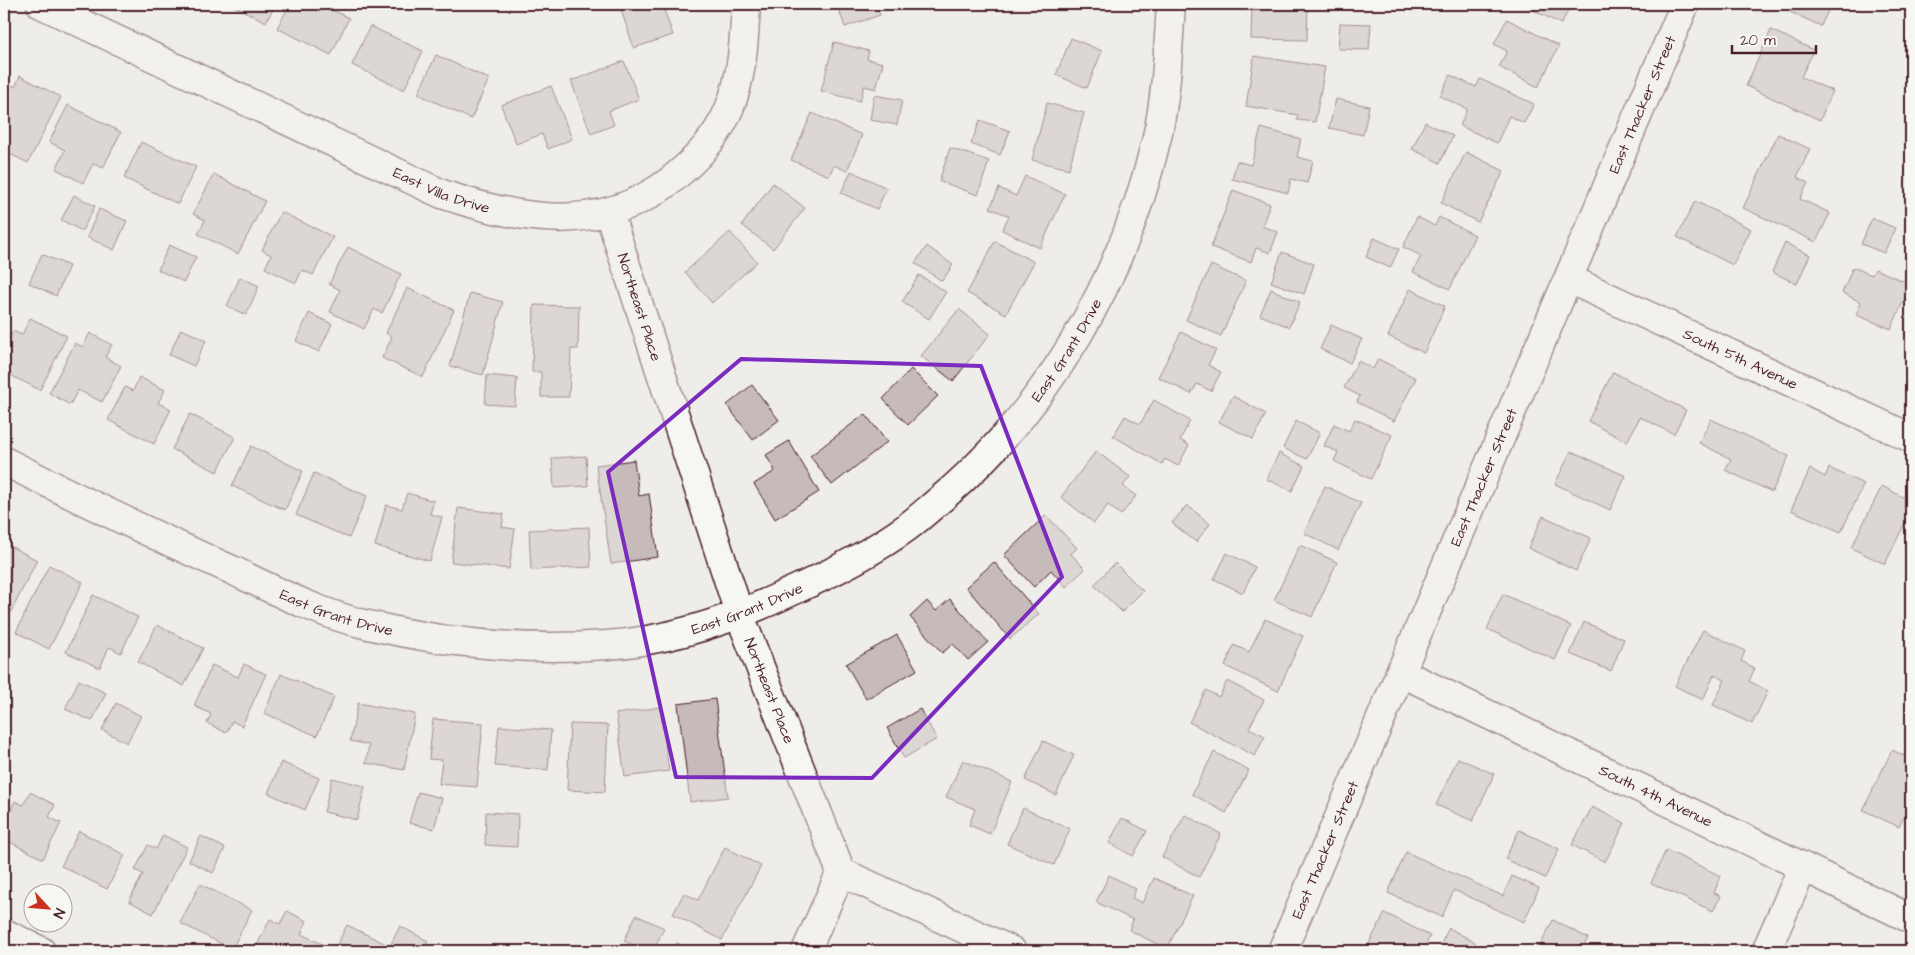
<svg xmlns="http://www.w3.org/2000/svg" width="1915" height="955" font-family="'Architects Daughter',sans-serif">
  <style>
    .building { fill: #c6babb; stroke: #4a1f2b }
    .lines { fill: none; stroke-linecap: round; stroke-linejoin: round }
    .minor-casing { stroke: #4a1f2b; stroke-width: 31 }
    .tertiary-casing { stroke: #4a1f2b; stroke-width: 31 }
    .minor { stroke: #f6f6f2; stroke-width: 28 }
    .tertiary { stroke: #f6f6f2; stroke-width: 28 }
    .marked { fill: none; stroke: #7b2cbf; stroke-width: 4; stroke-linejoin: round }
    .labels { text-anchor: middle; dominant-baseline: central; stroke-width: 5; stroke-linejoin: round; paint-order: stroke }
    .street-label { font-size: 15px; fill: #4a1f2b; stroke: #f6f6f2 }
  </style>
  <rect width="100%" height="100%" fill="#efedea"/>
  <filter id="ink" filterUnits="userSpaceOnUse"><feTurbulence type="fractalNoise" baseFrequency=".02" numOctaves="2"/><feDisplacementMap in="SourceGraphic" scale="10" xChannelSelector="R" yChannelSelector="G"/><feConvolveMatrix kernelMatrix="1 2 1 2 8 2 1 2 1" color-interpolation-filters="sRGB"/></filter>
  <g filter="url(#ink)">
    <path class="building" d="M230 4H276L266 22Z
      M290 4H320L349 18 331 55 277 28Z
      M619 4H662L673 35 634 48Z
      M837 4H876L880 15 845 27Z
      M1252 4H1308L1307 40 1251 39Z
      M1529 4H1572L1561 24 1527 7Z
      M1791 4H1831L1821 26 1788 11Z
      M1507 19 1559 46 1538 87 1499 67 1507 51 1494 44Z
      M1340 23 1371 24 1369 50 1338 49Z
      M370 26 423 51 404 90 352 65Z
      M1771 30 1814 50 1801 77 1833 91 1820 120 1746 86Z
      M1071 38 1102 51 1087 88 1056 75Z
      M834 42 869 51 867 59 883 63 876 89 864 86 860 101 821 91Z
      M436 55 489 79 471 119 418 94Z
      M1254 56 1325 67 1315 122 1297 120 1298 115 1246 106Z
      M624 61 639 99 609 111 614 125 591 134 571 81Z
      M1450 75 1476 87 1480 79 1534 104 1524 123 1509 116 1497 143 1460 126 1467 109 1440 96Z
      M20 76 61 97 28 163 4 151V81L15 87Z
      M551 86 572 139 548 149 542 134 516 144 501 105Z
      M874 95 902 100 897 125 870 120Z
      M1336 99 1369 106 1363 135 1329 128Z
      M1047 103 1084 113 1069 169 1032 160Z
      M68 105 121 132 103 168 93 164 83 183 56 169 65 150 49 142Z
      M812 113 862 135 847 171 834 165 829 176 791 160Z
      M980 120 1010 131 1000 155 971 144Z
      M1425 122 1453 136 1440 163 1412 149Z
      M1261 128 1301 139 1297 157 1313 161 1307 183 1291 179 1288 193 1232 179 1237 161 1251 165Z
      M1778 134 1810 149 1797 177 1808 183 1800 199 1830 213 1816 242 1743 208Z
      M141 142 196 167 178 204 124 178Z
      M950 148 989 161 978 195 939 181Z
      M1466 152 1504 171 1478 222 1441 203Z
      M851 171 887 188 877 209 841 193Z
      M214 174 265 201 238 254 198 234 205 220 193 214Z
      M1025 176 1065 194 1040 248 1002 230 1009 216 990 208 999 188 1016 196Z
      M773 183 805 208 773 249 742 225Z
      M1233 190 1270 204 1262 226 1278 232 1270 253 1256 248 1251 262 1211 247Z
      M74 195 95 206 82 231 61 220Z
      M1695 201 1751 229 1733 265 1677 237Z
      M99 209 127 221 114 250 87 237Z
      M281 212 333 237 313 275 302 270 296 283 265 268 271 255 262 250Z
      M1417 217 1435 226 1439 217 1475 235 1450 289 1413 272 1421 256 1403 247Z
      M1872 218 1895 228 1884 253 1861 244Z
      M730 232 757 262 712 303 685 272Z
      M1374 238 1399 249 1390 268 1366 257Z
      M995 241 1034 262 1006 314 967 293Z
      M1785 243 1810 255 1797 284 1772 272Z
      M169 245 196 257 184 282 158 270Z
      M927 246 953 265 942 281 915 263Z
      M348 247 401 274 382 313 374 309 364 329 330 312 340 290 329 284Z
      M1282 252 1314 264 1304 294 1271 282Z
      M42 254 69 266 56 296 29 283Z
      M1211 265 1246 281 1221 336 1186 320Z
      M1853 267 1872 275 1875 269 1911 284 1891 329 1856 315 1861 302 1842 293Z
      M919 275 946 292 929 319 902 302Z
      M240 277 259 286 246 315 227 306Z
      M407 288 454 310 423 377 382 358 392 337 386 333Z
      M1271 289 1300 302 1289 327 1260 315Z
      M1410 289 1445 306 1424 353 1388 336Z
      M470 293 503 302 483 375 450 366Z
      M534 305 579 306 578 349H571L569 397H541V372H532Z
      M959 309 990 334 953 381 921 356Z
      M309 313 332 324 319 352 296 341Z
      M30 318 67 336 40 390 4 372V349L13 331 22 335Z
      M1331 325 1362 339 1350 363 1320 349Z
      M181 329 206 340 194 366 169 355Z
      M1181 332 1216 350 1208 365 1221 372 1211 391 1197 384 1191 394 1158 377Z
      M90 333 112 345 105 357 121 366 102 402 78 390 70 405 49 393 75 343 83 347Z
      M1378 359 1416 378 1394 421 1357 402 1360 396 1344 388 1358 361 1373 369Z
      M911 369 938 396 908 425 883 399Z
      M1613 372 1686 410 1674 434 1640 417 1627 442 1588 421Z
      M487 375 517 378 515 406 485 404Z
      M139 377 165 390 158 403 171 409 154 444 108 420 125 387 133 391Z
      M752 385 779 420 753 440 727 405Z
      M1233 396 1266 414 1253 439 1219 422Z
      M1154 400 1190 421 1180 440 1189 445 1178 466 1165 459 1162 464 1113 436 1125 416 1140 424Z
      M190 414 235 437 217 472 172 449Z
      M865 414 887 442 832 485 810 456Z
      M1355 419 1392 435 1371 479 1334 461 1338 452 1324 446 1334 424 1349 431Z
      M1711 419 1789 456 1772 492 1725 470 1731 459 1699 443Z
      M1296 421 1320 433 1307 459 1283 448Z
      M789 441 819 492 775 519 754 484 775 471 766 455Z
      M251 446 303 471 285 510 232 486Z
      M1096 451 1130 477 1123 486 1136 496 1121 515 1108 505 1094 523 1061 497Z
      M1571 451 1626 476 1610 510 1555 484Z
      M1279 453 1304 466 1292 491 1266 479Z
      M586 456 588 486 554 488 552 458Z
      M634 460 639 496 649 494 658 557 611 564 596 465Z
      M1829 468 1864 484 1841 532 1791 510 1810 469 1825 477Z
      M314 473 367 496 349 538 296 515Z
      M1325 486 1361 503 1338 550 1304 533Z
      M1882 486 1911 501V511L1885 564 1851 548Z
      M407 493 434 501 430 514 442 517 430 561 375 546 386 505 402 509Z
      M1187 505 1210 524 1196 542 1172 523Z
      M458 508 504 514 502 527 515 529 509 569 451 562Z
      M1046 515 1077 548 1071 554 1085 569 1066 587 1051 570 1034 587 1004 555Z
      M1543 516 1591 538 1576 571 1528 548Z
      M589 527 591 567 531 570 529 530Z
      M4 543 37 560 4 626Z
      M1300 545 1337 562 1312 617 1274 600Z
      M1227 553 1255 567 1243 593 1214 579Z
      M994 562 1039 614 1010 639 966 587Z
      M1115 563 1143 591 1122 612 1094 585Z
      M49 565 83 582 49 649 16 632Z
      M1503 594 1571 626 1555 660 1487 629Z
      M93 595 138 617 121 653 109 647 100 668 66 652Z
      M950 599 988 642 968 660 953 644 942 653 910 617 927 601 936 611Z
      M1265 619 1303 636 1278 691 1225 666 1234 645 1249 652Z
      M1584 622 1624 639 1611 671 1570 654Z
      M157 625 203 648 184 686 138 662Z
      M1703 630 1745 651 1741 661 1755 668 1749 681 1768 691 1752 724 1713 705 1725 680 1714 675 1703 700 1675 686Z
      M897 635 917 670 866 699 846 664Z
      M244 664 266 674 242 726 232 721 226 733 207 723 211 714 194 706 212 665 238 677Z
      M281 674 334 697 317 736 264 713Z
      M79 680 106 693 92 721 65 709Z
      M1227 681 1264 700 1249 728 1265 736 1255 756 1189 722 1206 690 1219 697Z
      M715 699 728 797 690 802 678 704Z
      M116 703 141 716 127 743 102 730Z
      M358 703 415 714 404 770 366 763 369 745 350 741Z
      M660 707 669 771 625 777 616 714Z
      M920 709 937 739 904 758 887 728Z
      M433 719 483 723 477 787 439 784 442 760 429 759Z
      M570 724 608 725 605 792 567 790Z
      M499 726 551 730 548 770 495 766Z
      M1043 741 1074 755 1056 795 1025 780Z
      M1892 750 1911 759V802L1899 827 1863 810Z
      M1214 752 1249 770 1226 813 1192 794Z
      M1458 758 1494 774 1473 821 1436 805Z
      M963 760 1012 782 990 834 969 825 975 809 946 797Z
      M281 762 319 778 305 810 268 793Z
      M332 778 365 786 357 820 324 812Z
      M30 792 55 805 49 817 61 823 43 859 4 839V824L15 801 23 805Z
      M418 792 442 798 434 829 409 823Z
      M1592 807 1625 823 1605 862 1572 845Z
      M1023 808 1070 829 1054 865 1007 844Z
      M486 812 518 814 517 847 485 845Z
      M1185 815 1221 834 1199 877 1162 857Z
      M1122 818 1147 831 1133 856 1109 843Z
      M1519 830 1559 849 1545 878 1505 859Z
      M79 831 125 855 107 889 61 866Z
      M163 835 187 847 153 914 129 901 143 874 135 870 148 845 156 849Z
      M201 836 225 848 213 873 189 861Z
      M725 847 761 866 722 940 673 914 684 893 698 900Z
      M1666 850 1721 876 1714 893 1721 896 1713 911 1651 883Z
      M1406 852 1503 896 1512 876 1539 888 1524 922 1454 890 1442 917 1388 893Z
      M1109 875 1136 889 1132 898 1142 903 1154 878 1193 896 1167 949 1129 930 1133 920 1096 902Z
      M200 884 252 910 232 949 180 923Z
      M287 911 307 921 301 934 322 944 319 951H254L270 919 280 924Z
      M1385 913 1430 936 1423 951H1365Z
      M636 915 664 928 655 947 663 951H646L624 941Z
      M1553 920 1588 938 1581 951 1538 950Z
      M347 925 390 946 400 926 428 941 423 951H334Z
      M1449 928 1476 943 1472 951 1438 949Z
      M677 943 695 951H672Z"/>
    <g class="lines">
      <g class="minor-casing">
        <g id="minor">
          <path id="s1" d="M41 4 442 194C527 223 612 236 684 169 702 153 720 131 729 109 743 76 744 38 746 4"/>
          <path id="s2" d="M609 213 740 616 841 872 1012 951"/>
          <path id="s3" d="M1569 279 1911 438"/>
          <path id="s4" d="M4 461C79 499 155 536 232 570 274 590 318 613 364 624 442 643 526 651 607 645 668 641 733 619 788 593 828 575 870 554 906 528 918 519 930 508 942 498 1050 406 1125 275 1157 137 1167 94 1168 48 1171 4"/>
          <path id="s5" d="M1400 672 1911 919"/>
          <path d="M4 933 41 951"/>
          <path d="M806 951 841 872"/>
          <path d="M1766 951 1803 867"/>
        </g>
      </g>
      <g class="tertiary-casing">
        <g id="tertiary">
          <path id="s6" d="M1282 951 1685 4"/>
        </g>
      </g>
      <use href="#minor" class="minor"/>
      <use href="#tertiary" class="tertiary"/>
    </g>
  </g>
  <path d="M0 0H1915V955H0ZM741 359 981 366 1062 577 872 778 676 777 608 472Z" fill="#efedea" fill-opacity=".55" fill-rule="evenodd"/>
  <path class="marked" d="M741 359 981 366 1062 577 872 778 676 777 608 472Z"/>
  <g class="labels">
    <g class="street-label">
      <text stroke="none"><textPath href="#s6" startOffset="920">East Thacker Street</textPath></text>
      <text stroke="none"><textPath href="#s1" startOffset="442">East Villa Drive</textPath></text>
      <text stroke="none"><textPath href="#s2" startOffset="99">Northeast Place</textPath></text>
      <text stroke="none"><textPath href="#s4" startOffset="1206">East Grant Drive</textPath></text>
      <text stroke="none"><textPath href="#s3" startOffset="189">South 5th Avenue</textPath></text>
      <text stroke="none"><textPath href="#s6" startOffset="515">East Thacker Street</textPath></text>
      <text stroke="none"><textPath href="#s4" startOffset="786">East Grant Drive</textPath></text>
      <text stroke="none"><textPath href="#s4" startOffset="366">East Grant Drive</textPath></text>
      <text stroke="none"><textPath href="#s2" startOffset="504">Northeast Place</textPath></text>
      <text stroke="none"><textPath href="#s5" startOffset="284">South 4th Avenue</textPath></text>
      <text stroke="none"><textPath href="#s6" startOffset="110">East Thacker Street</textPath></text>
    </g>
  </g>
  <rect width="1915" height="955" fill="none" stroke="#f6f6f2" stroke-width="20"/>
  <rect x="10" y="10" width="1895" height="935" fill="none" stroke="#4a1f2b" stroke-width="2" filter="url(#ink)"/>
  <g transform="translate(48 908) rotate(116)"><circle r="24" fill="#f6f6f2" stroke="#b1a0a2"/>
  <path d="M0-4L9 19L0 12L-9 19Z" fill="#c8321e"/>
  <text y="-8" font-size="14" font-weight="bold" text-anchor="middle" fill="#4a1f2b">N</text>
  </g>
  <path d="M1732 45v8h84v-8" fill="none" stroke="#4a1f2b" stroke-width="2.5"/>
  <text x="1740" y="45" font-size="15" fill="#4a1f2b" stroke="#f6f6f2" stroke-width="4" paint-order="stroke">20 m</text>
</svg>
